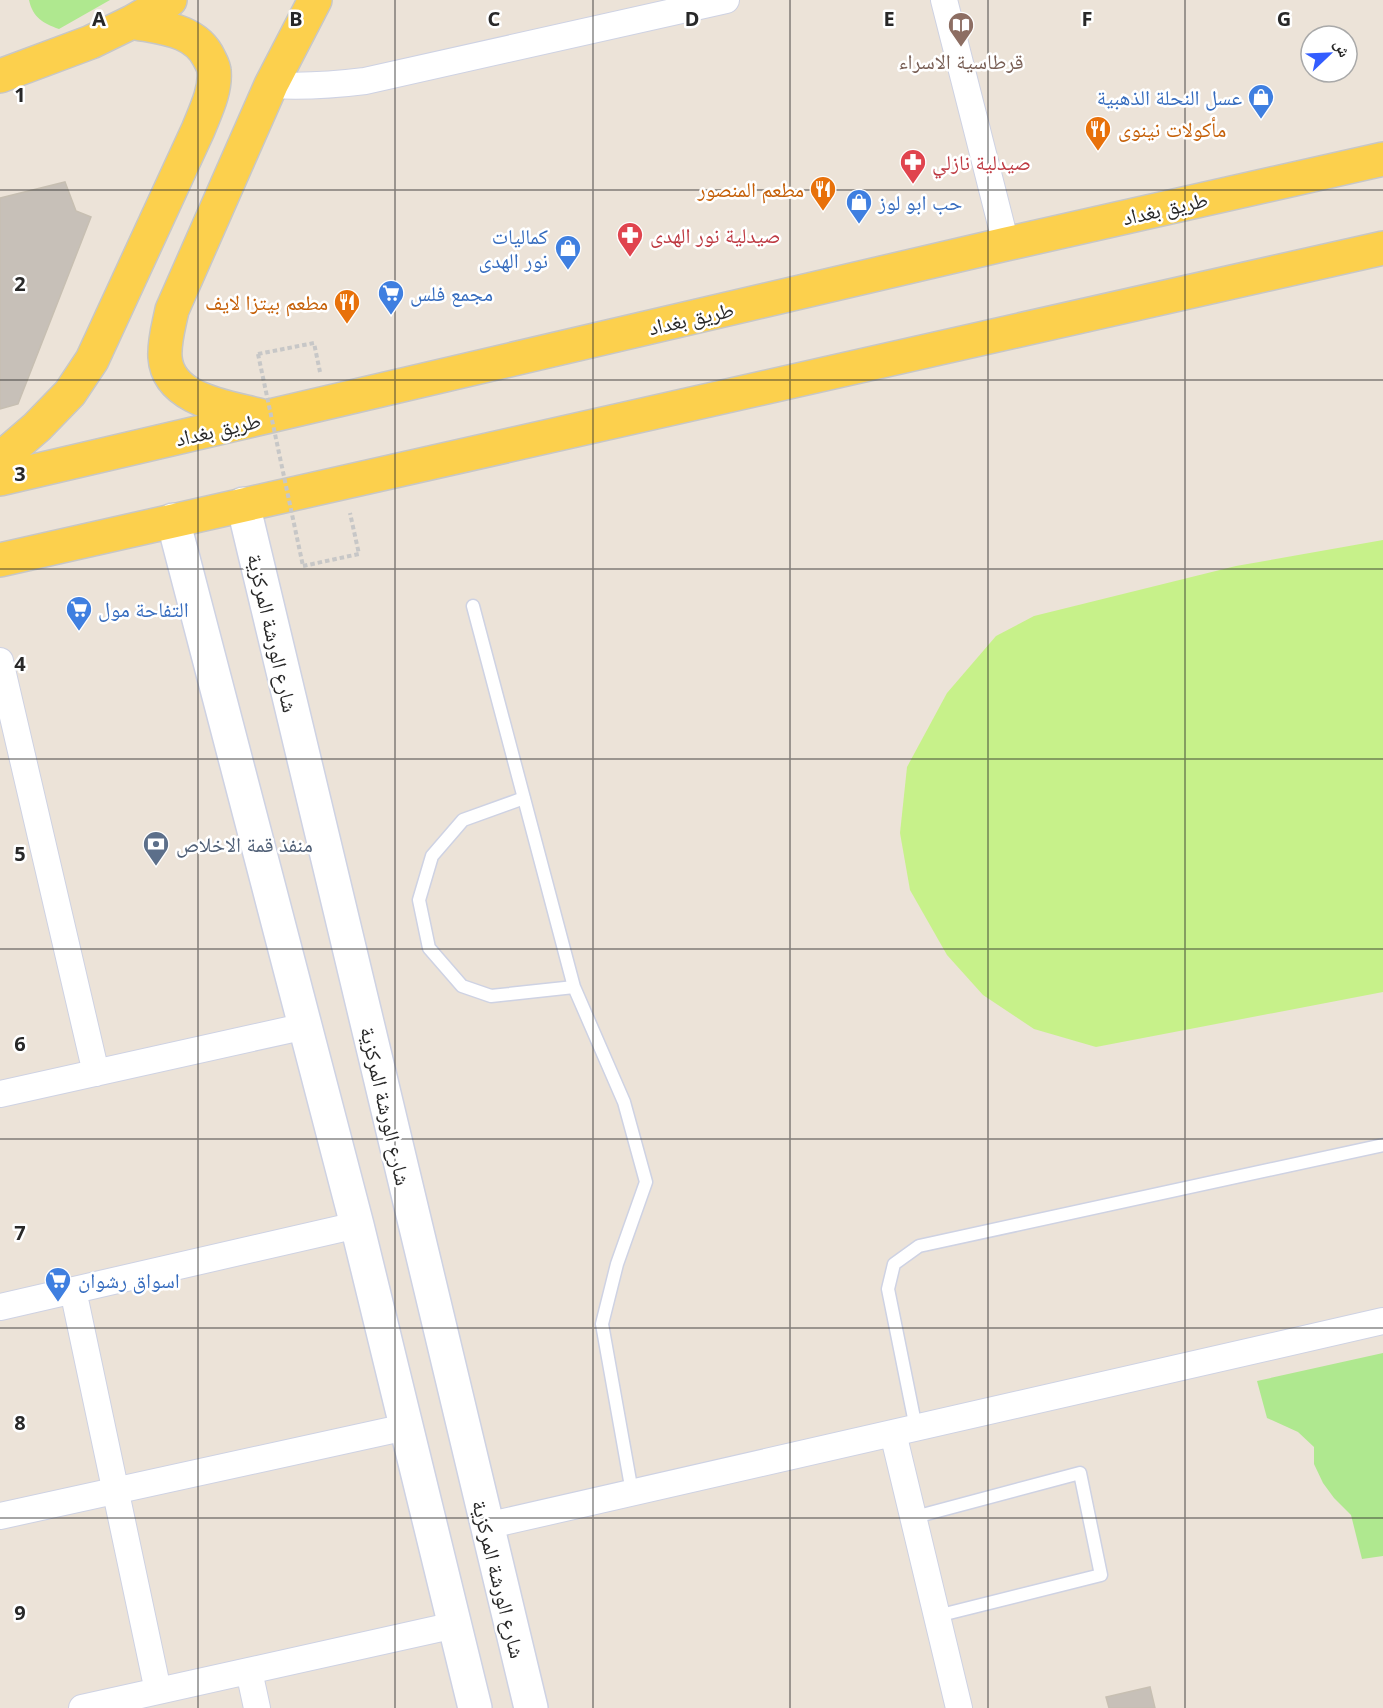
<svg xmlns="http://www.w3.org/2000/svg" width="1383" height="1708" font-family="'Noto Sans','Noto Naskh Arabic',sans-serif">
  <style>
    .green { fill: #afe88f }
    .pitch { fill: #c7f18a }
    .building { fill: #c7c0b8; stroke: #c7bfb2; stroke-width: 1.5 }
    .lines { fill: none; stroke-linecap: round; stroke-linejoin: round }
    .lane-casing { stroke: #ced2e3; stroke-width: 15 }
    .street-casing { stroke: #ced2e3; stroke-width: 28 }
    .secondary-casing { stroke: #ced2e3; stroke-width: 36 }
    .primary-casing { stroke: #c7c7c7; stroke-width: 36 }
    .path { stroke: #c7c7c7; stroke-width: 4; stroke-dasharray: 4.5 3; stroke-linecap: butt }
    .lane { stroke: #fff; stroke-width: 12 }
    .street { stroke: #fff; stroke-width: 26 }
    .secondary { stroke: #fff; stroke-width: 33 }
    .primary { stroke: #fcd04d; stroke-width: 33 }
    .path-bridge { stroke: #c7c7c7; stroke-width: 4; stroke-dasharray: 4.5 3; stroke-linecap: butt }
    .grid { fill: none; stroke: #282828; stroke-width: 1.5; stroke-opacity: 0.55 }
    .labels { text-anchor: middle; dominant-baseline: central; stroke-width: 5; stroke-linejoin: round; paint-order: stroke }
    .education-label { font-size: 21px; fill: #785e54; stroke: #fff }
    .shop-label { font-size: 21px; fill: #366cbe; stroke: #fff; text-anchor: start }
    .food-label { font-size: 21px; fill: #c56008; stroke: #fff; text-anchor: end }
    .health-label { font-size: 21px; fill: #be3a42; stroke: #fff; text-anchor: start }
    .street-label { font-size: 21px; fill: #282828; stroke: #fff }
    .service-label { font-size: 21px; fill: #4e5e75; stroke: #fff; text-anchor: start }
    .grid-label { font-size: 20px; text-anchor: middle; font-weight: bold; fill: #282828; stroke: #fff; stroke-width: 5; stroke-linejoin: round; paint-order: stroke }
  </style>
  <rect width="100%" height="100%" fill="#ece3d8"/>
  <path class="green" d="M29 0H110L59 29C43 23 33 18 29 0Z
    M1383 1353V1556L1362 1559 1351 1515 1334 1498 1323 1483 1314 1464V1447L1298 1432 1267 1418 1257 1381Z"/>
  <path class="pitch" d="M1383 540V992L1096 1047 1034 1029 983 995 947 955 910 890 900 833 907 767 947 693 996 636 1034 616 1236 566Z"/>
  <path class="building" d="M65 182 76 211 91 217 18 404 0 409V198Z
    M1150 1687 1155 1708H1109L1106 1697Z"/>
  <g class="lines">
    <g class="lane-casing">
      <path id="lane" d="M473 606 574 987 624 1102 646 1182 617 1264 602 1324 632 1492
        M524 798 463 820 432 856 419 900 429 948 462 986 491 996 574 987
        M916 1428 888 1289 894 1264 919 1246 1383 1145
        M915 1517 1080 1473 1101 1575 937 1616"/>
    </g>
    <g class="street-casing">
      <path id="street" d="M944 0 1006 244
        M271 85C303 87 333 85 365 81L726 0
        M0 661 96 1073
        M0 1094 306 1026
        M73 1290 158 1691
        M0 1307 357 1225
        M893 1433 959 1708
        M0 1516 406 1427
        M486 1526 1383 1321
        M249 1671 257 1708
        M82 1708 455 1625"/>
    </g>
    <g class="secondary-casing">
      <path id="secondary" d="M243 504 531 1708
        M173 520 357 1225 475 1708"/>
    </g>
    <g class="primary-casing">
      <path id="primary" d="M0 76 91 42 132 22 170 0
        M262 416C229 407 168 401 165 357 164 341 169 325 172 310L271 85 315 0
        M0 459 37 427 70 393 92 360 198 130C205 112 216 91 214 71 214 67 211 62 209 58 195 29 161 28 132 22
        M0 479 1006 244 1383 159
        M0 560 1383 248"/>
    </g>
    <path class="path" d="M258 354 314 343 320 372
      M303 566 359 554 350 513"/>
    <use href="#lane" class="lane"/>
    <use href="#street" class="street"/>
    <use href="#secondary" class="secondary"/>
    <use href="#primary" class="primary"/>
    <path class="path-bridge" d="M258 354 303 566"/>
  </g>
  <path class="grid" d="M198 0V1708M395 0V1708M593 0V1708M790 0V1708M988 0V1708M1185 0V1708M0 190H1383M0 380H1383M0 569H1383M0 759H1383M0 949H1383M0 1139H1383M0 1328H1383M0 1518H1383"/>
  <defs>
    <g id="library-pin" transform="scale(1.35)"><path d="M0 17L-7.5 6A9.5 9.5 0 1 1 7.5 6Z" fill="#8d6e63" stroke="#fff"/><path d="M-6-4Q-3-5.5-.7-3.5V5Q-3 3-6 4ZM6-4Q3-5.5 .7-3.5V5Q3 3 6 4Z" fill="#fff"/></g>
    <g id="shop-pin" transform="scale(1.35)"><path d="M0 17L-7.5 6A9.5 9.5 0 1 1 7.5 6Z" fill="#3f7fe0" stroke="#fff"/><path d="M-5-2.5h2.3a2.7 3.5 0 0 1 5.4 0H5L5.5 6h-11ZM-1.5-2.5h3a1.5 2.3 0 0 0-3 0Z" fill="#fff"/></g>
    <g id="restaurant-pin" transform="scale(1.35)"><path d="M0 17L-7.5 6A9.5 9.5 0 1 1 7.5 6Z" fill="#e8710a" stroke="#fff"/><path d="M-5-6h1v4h1v-4h1v4h1v-4h1v5L-1.5 .5V6h-2V.5L-5-1ZM5-6V6H3V1.5H1.5Q1.5-4 5-6Z" fill="#fff"/></g>
    <g id="pharmacy-pin" transform="scale(1.35)"><path d="M0 17L-7.5 6A9.5 9.5 0 1 1 7.5 6Z" fill="#e0444e" stroke="#fff"/><path d="M-2-6h4v4h4v4h-4v4h-4v-4h-4v-4h4Z" fill="#fff"/></g>
    <g id="supermarket-pin" transform="scale(1.35)"><path d="M0 17L-7.5 6A9.5 9.5 0 1 1 7.5 6Z" fill="#3f7fe0" stroke="#fff"/><path d="M-6-5.5h2.5l.6 2H6L4.5 2H-2.5L-4.4-4H-6ZM-1.5 3.2a1.3 1.3 0 1 0 .1 0ZM3 3.2a1.3 1.3 0 1 0 .1 0Z" fill="#fff"/></g>
    <g id="bank-pin" transform="scale(1.35)"><path d="M0 17L-7.5 6A9.5 9.5 0 1 1 7.5 6Z" fill="#5c6f8a" stroke="#fff"/><path d="M-6-4H6V4H-6ZM0-2.3a2.3 2.3 0 1 0 0 4.6a2.3 2.3 0 1 0 0-4.6Z" fill="#fff"/></g>
  </defs>
  <g fill-rule="evenodd">
    <use href="#library-pin" x="961" y="25"/>
    <use href="#shop-pin" x="1261" y="97"/>
    <use href="#restaurant-pin" x="1098" y="129"/>
    <use href="#pharmacy-pin" x="913" y="162"/>
    <use href="#restaurant-pin" x="823" y="189"/>
    <use href="#shop-pin" x="859" y="202"/>
    <use href="#pharmacy-pin" x="630" y="235"/>
    <use href="#shop-pin" x="568" y="248"/>
    <use href="#supermarket-pin" x="391" y="293"/>
    <use href="#restaurant-pin" x="347" y="302"/>
    <use href="#supermarket-pin" x="79" y="609"/>
    <use href="#bank-pin" x="156" y="844"/>
    <use href="#supermarket-pin" x="58" y="1280"/>
  </g>
  <g class="labels">
    <g class="education-label">
      <text x="961" y="61">قرطاسية الاسراء</text>
    </g>
    <g class="shop-label">
      <text x="1242" y="97" text-anchor="end">عسل النحلة الذهبية</text>
      <text x="878" y="202">حب ابو لوز</text>
      <text x="548" y="236" text-anchor="end">كماليات<tspan x="548" dy="24">نور الهدى</tspan></text>
      <text x="410" y="293">مجمع فلس</text>
      <text x="98" y="609">التفاحة مول</text>
      <text x="78" y="1280">اسواق رشوان</text>
    </g>
    <g class="food-label">
      <text x="1118" y="129" text-anchor="start">مأكولات نينوى</text>
      <text x="804" y="189">مطعم المنصور</text>
      <text x="328" y="302">مطعم بيتزا لايف</text>
    </g>
    <g class="health-label">
      <text x="932" y="162">صيدلية نازلي</text>
      <text x="650" y="235">صيدلية نور الهدى</text>
    </g>
    <g class="street-label">
      <text transform="translate(1165 208) rotate(-13)">طريق بغداد</text>
      <text transform="translate(691 318) rotate(-13)">طريق بغداد</text>
      <text transform="translate(218 429) rotate(-13)">طريق بغداد</text>
      <text transform="translate(273 633) rotate(77)">شارع الورشة المركزية</text>
      <text transform="translate(386 1106) rotate(77)">شارع الورشة المركزية</text>
      <text transform="translate(499 1579) rotate(76)">شارع الورشة المركزية</text>
    </g>
    <g class="service-label">
      <text x="176" y="844">منفذ قمة الاخلاص</text>
    </g>
  </g>
  <g class="grid-label">
    <text x="99" y="26">A</text>
    <text x="296" y="26">B</text>
    <text x="494" y="26">C</text>
    <text x="692" y="26">D</text>
    <text x="889" y="26">E</text>
    <text x="1087" y="26">F</text>
    <text x="1284" y="26">G</text>
    <text x="20" y="102">1</text>
    <text x="20" y="291">2</text>
    <text x="20" y="481">3</text>
    <text x="20" y="671">4</text>
    <text x="20" y="861">5</text>
    <text x="20" y="1051">6</text>
    <text x="20" y="1240">7</text>
    <text x="20" y="1430">8</text>
    <text x="20" y="1620">9</text>
  </g>
  <g transform="translate(1329 54) rotate(67)"><circle r="28" fill="#ffffff" stroke="#a9a9a9" stroke-width="1.5"/>
  <path d="M0-4.5L10 22L0 15L-10 22Z" fill="#335dff"/>
  <text y="-9" font-size="16" font-weight="bold" text-anchor="middle" fill="#282828">ش</text>
  </g>
</svg>
